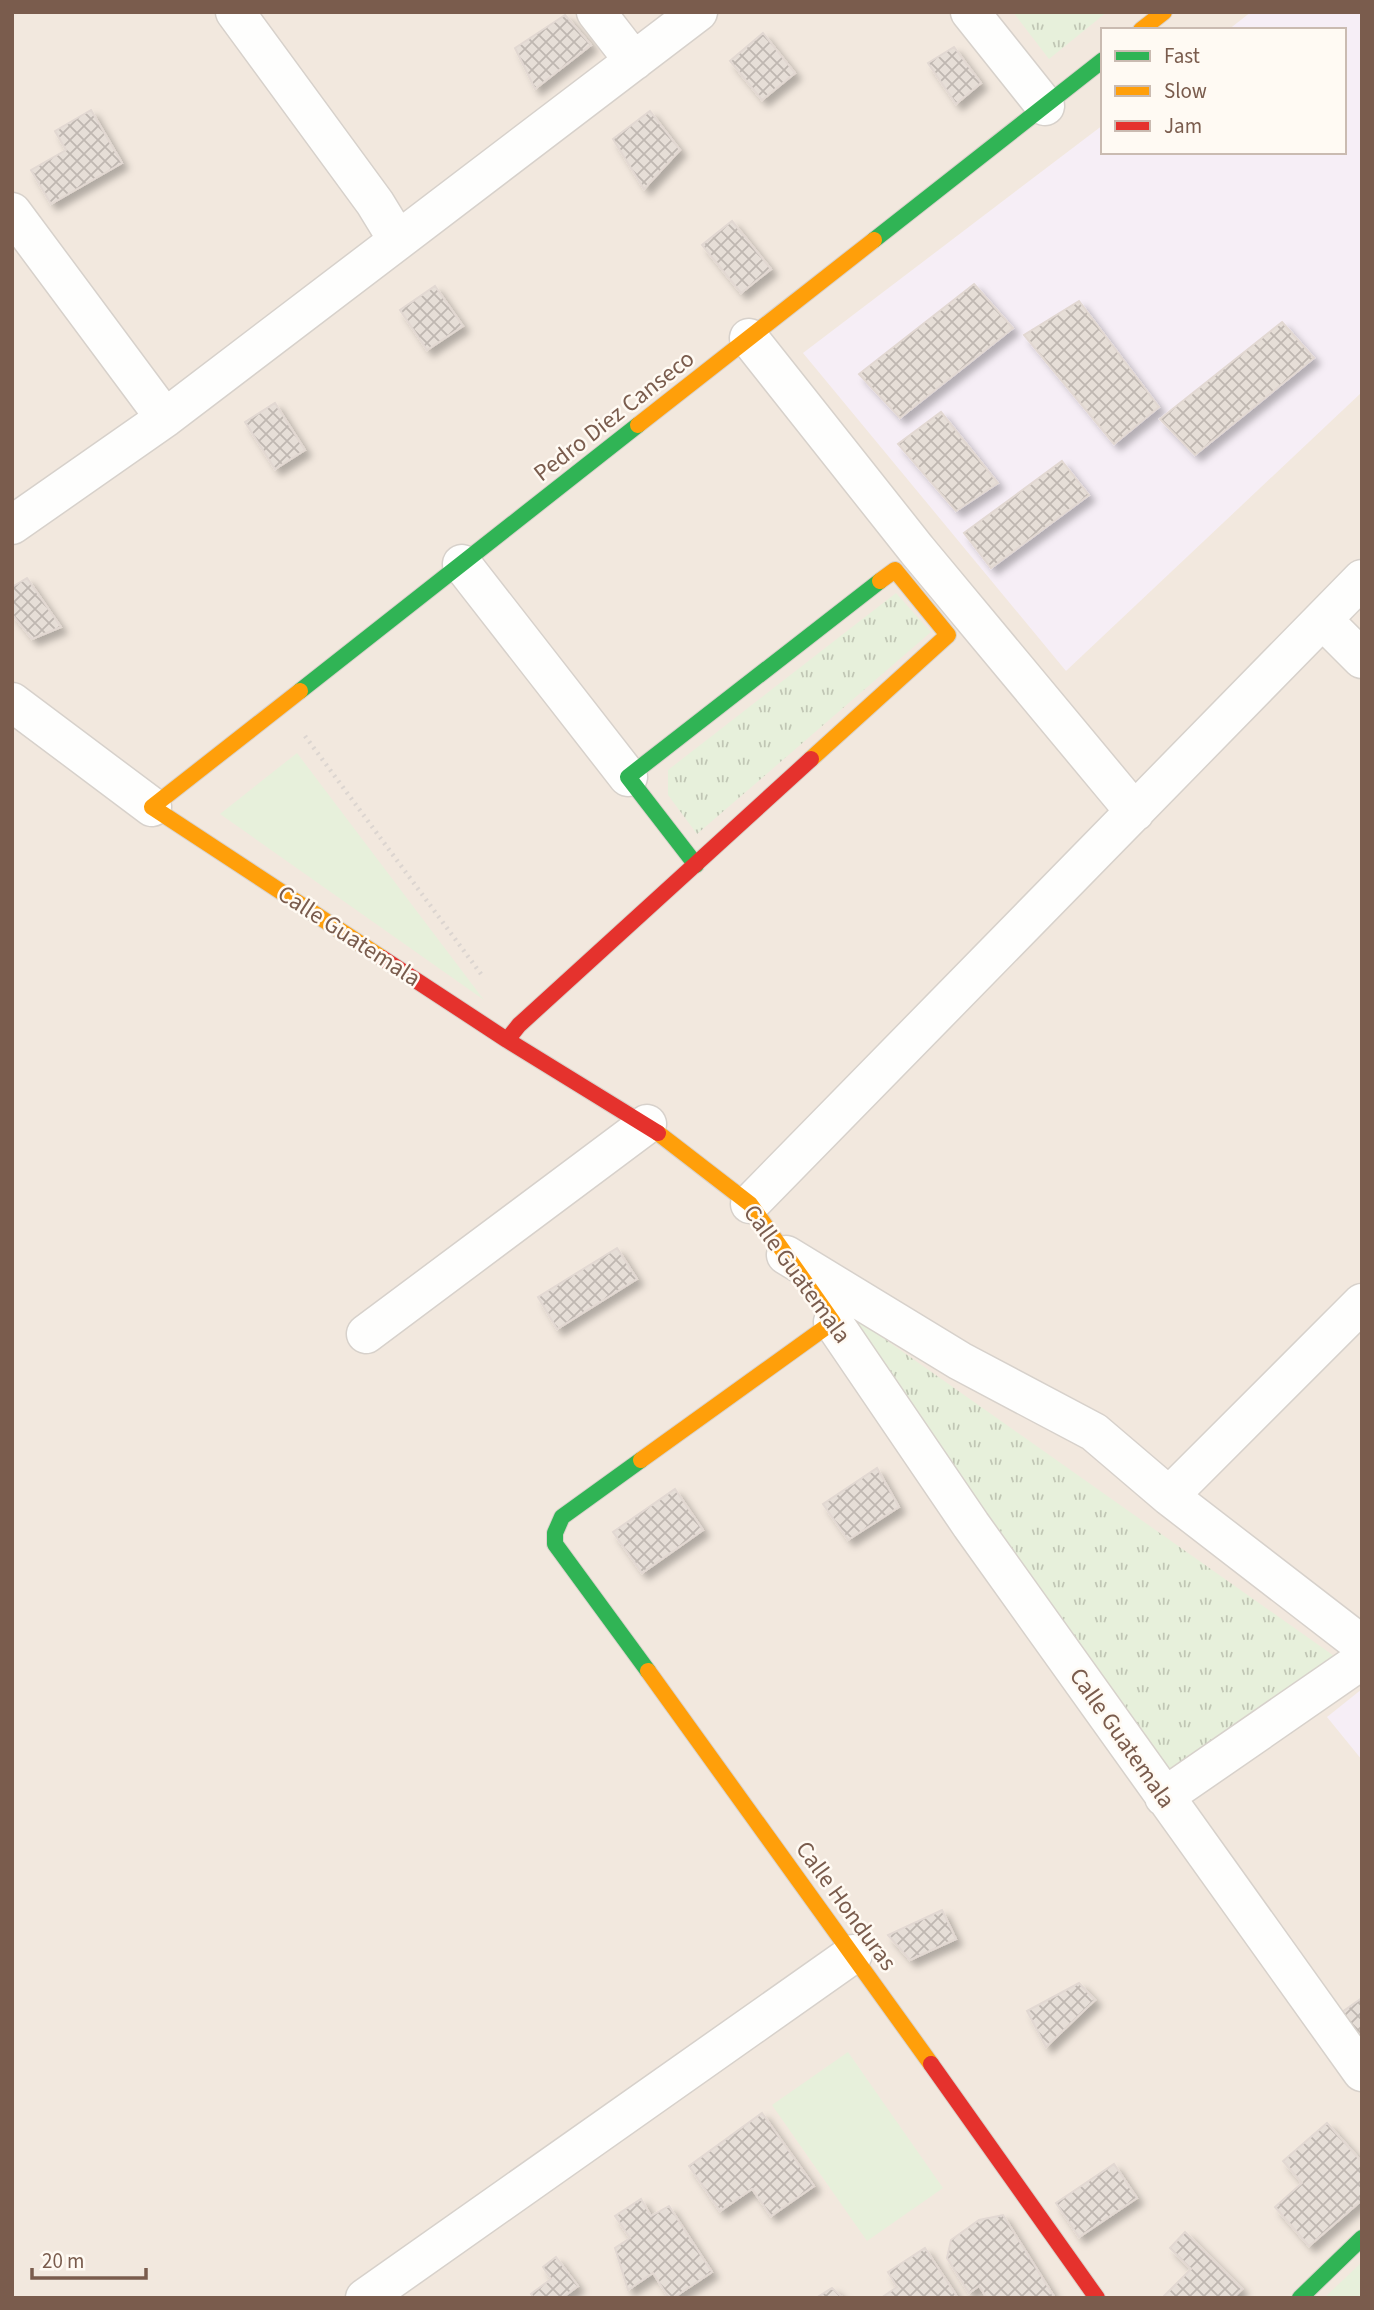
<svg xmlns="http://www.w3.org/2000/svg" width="1374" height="2310" font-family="'Source Sans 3',sans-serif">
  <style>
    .residential { fill: #f2e8de; fill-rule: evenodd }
    .education { fill: #f6eef6 }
    .green { fill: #e7f0db }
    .park { fill: url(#park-tufts) }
    .building { fill: url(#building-cross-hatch); stroke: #e2d8d2; stroke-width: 2; filter: url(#shadow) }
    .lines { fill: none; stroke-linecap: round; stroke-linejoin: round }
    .street-casing { stroke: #d7d1cb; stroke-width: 41 }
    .fast-casing { stroke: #d9d2cb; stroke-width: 18 }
    .slow-casing { stroke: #d9d2cb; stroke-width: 18 }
    .jam-casing { stroke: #d9d2cb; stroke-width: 18 }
    .path { stroke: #dcd5d0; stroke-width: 4.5; stroke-dasharray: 2 5; stroke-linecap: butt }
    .street { stroke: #fefefd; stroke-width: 38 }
    .fast { stroke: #30b455; stroke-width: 16 }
    .slow { stroke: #ff9f0a; stroke-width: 16 }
    .jam { stroke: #e5322d; stroke-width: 16 }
    .labels { text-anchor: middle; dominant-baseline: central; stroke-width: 5; stroke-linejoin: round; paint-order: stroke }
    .street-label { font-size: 24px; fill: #7a5c4d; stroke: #fffaf3 }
  </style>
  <defs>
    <pattern id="park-tufts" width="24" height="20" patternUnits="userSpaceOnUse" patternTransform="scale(1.75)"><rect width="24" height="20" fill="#e7f0db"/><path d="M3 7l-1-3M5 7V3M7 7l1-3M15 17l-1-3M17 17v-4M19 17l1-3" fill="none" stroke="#c0c6b4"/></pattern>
    <pattern id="building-cross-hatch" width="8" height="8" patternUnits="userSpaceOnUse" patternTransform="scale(1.75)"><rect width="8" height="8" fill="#e6ded7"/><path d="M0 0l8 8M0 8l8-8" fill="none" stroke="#bfb7b1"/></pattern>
    <filter id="shadow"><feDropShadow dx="6" dy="6" stdDeviation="3.5" flood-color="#0004"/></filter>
  </defs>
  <rect width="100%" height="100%" fill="#f9f5f0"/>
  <path class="residential" d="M12 12H1362V2298H12ZM1103 30H1344V152H1103Z"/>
  <path class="education" d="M1251 12H1362V392L1066 671 803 353 1103 125V152H1344V30H1228Z
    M1362 1689V1760L1327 1717Z"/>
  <path class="green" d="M297 753 484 1000 220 814Z
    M848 2052 943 2188 867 2241 772 2105Z
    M1362 2262V2298H1324Z"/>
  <path class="park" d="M1013 12H1107L1049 59Z
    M896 593 931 632 697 834 668 795V770Z
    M845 1311 1337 1658 1163 1773Z"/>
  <path class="building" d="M565 15 591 45 535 89 515 48Z
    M763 33 795 73 762 100 730 61Z
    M954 47 981 83 956 104 928 63Z
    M91 110 122 163 51 204 31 170 66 150 55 131Z
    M650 111 680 150 644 189 613 139Z
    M732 221 771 269 741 293 702 245Z
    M974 284 1013 328 900 418 859 374Z
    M435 286 463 326 427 350 400 310Z
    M1079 301 1159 407 1114 444 1024 335Z
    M1282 322 1314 358 1195 455 1160 419Z
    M275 403 305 450 275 469 245 422Z
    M941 412 998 483 956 511 898 444Z
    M1062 461 1089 495 991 568 964 533Z
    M27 578 61 627 32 639 12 614V587Z
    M617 1248 637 1279 557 1329 538 1297Z
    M877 1468 899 1507 848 1540 823 1504Z
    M675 1489 703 1530 642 1573 613 1532Z
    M942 1910 956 1939 910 1960 888 1935Z
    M1079 1983 1095 2000 1046 2047 1027 2011Z
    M1362 1998V2041L1342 2012Z
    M762 2113 814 2186 771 2216 752 2189 720 2211 689 2166Z
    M1327 2123 1362 2162V2200L1309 2246 1275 2207 1302 2183 1283 2161Z
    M1114 2164 1137 2198 1079 2237 1056 2203Z
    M641 2199 651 2216 669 2206 712 2272 673 2298H669L653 2273 628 2290 615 2248 630 2238 615 2216Z
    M1003 2215 1055 2298H987L979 2286 969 2293 947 2258 951 2240 979 2220Z
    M1185 2232 1242 2289 1233 2298H1162L1191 2269 1170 2248Z
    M925 2248 958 2298H881L897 2287 888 2272Z
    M556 2257 578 2286 562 2298H534L531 2294 551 2279 543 2267Z
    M832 2288 843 2298H816Z"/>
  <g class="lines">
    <g class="street-casing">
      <path id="street" d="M235 12 375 203 397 239
        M596 12 634 61
        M970 12 1045 106
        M12 212 165 418
        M749 338 917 550 1135 812
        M12 525 165 418 698 12
        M462 564 628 777
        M1323 620 1362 659
        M12 702 152 807
        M750 1204 1362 579
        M786 1255 960 1361 1094 1432 1169 1496 1362 1645
        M833 1322 971 1525 1362 2072
        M366 1334 647 1124
        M1169 1496 1362 1303
        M1164 1797 1362 1660
        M365 2298 853 1954"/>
    </g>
    <g class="fast-casing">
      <path id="fast" d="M874 240 1103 60
        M300 691 638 425
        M696 865 628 777 880 581
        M641 1460 562 1517 555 1533V1544L648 1671
        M1300 2298 1362 2238"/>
    </g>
    <g class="slow-casing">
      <path id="slow" d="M1141 30 1164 12
        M638 425 874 240
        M300 691 152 807 382 958
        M811 759 948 635 895 570 880 581
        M641 1460 833 1322 750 1204 658 1133
        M648 1671 931 2064"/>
    </g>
    <g class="jam-casing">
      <path id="jam" d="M382 958 507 1040 658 1133
        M507 1040 519 1025 811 759
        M931 2064 1097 2298"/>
    </g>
    <path class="path" d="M305 736 481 974"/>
    <use href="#street" class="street"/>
    <use href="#fast" class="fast"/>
    <use href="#slow" class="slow"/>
    <use href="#jam" class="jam"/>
  </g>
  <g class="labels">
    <g class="street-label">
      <text transform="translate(614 416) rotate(-38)">Pedro Diez Canseco</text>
      <text transform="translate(349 936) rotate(33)">Calle Guatemala</text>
      <text transform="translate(797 1274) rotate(54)">Calle Guatemala</text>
      <text transform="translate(1122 1738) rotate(55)">Calle Guatemala</text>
      <text transform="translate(846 1906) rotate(54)">Calle Honduras</text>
    </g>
  </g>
  <rect width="1374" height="2310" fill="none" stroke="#7a5c4d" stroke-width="28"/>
  <rect x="1101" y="28" width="245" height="126" fill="#fffaf3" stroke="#cabbb1" stroke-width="2"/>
  <rect x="1115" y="51" width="35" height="10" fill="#30b455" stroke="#cabbb1" stroke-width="2"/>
  <text x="1164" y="63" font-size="21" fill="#7a5c4d">Fast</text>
  <rect x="1115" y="86" width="35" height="10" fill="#ff9f0a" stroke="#cabbb1" stroke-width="2"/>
  <text x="1164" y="98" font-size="21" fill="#7a5c4d">Slow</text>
  <rect x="1115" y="121" width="35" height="10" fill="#e5322d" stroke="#cabbb1" stroke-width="2"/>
  <text x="1164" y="133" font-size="21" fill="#7a5c4d">Jam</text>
  <path d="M32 2268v10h114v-10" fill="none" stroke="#7a5c4d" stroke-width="3.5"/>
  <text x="42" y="2268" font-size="21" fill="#7a5c4d" stroke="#fffaf3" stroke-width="5" paint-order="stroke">20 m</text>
</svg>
